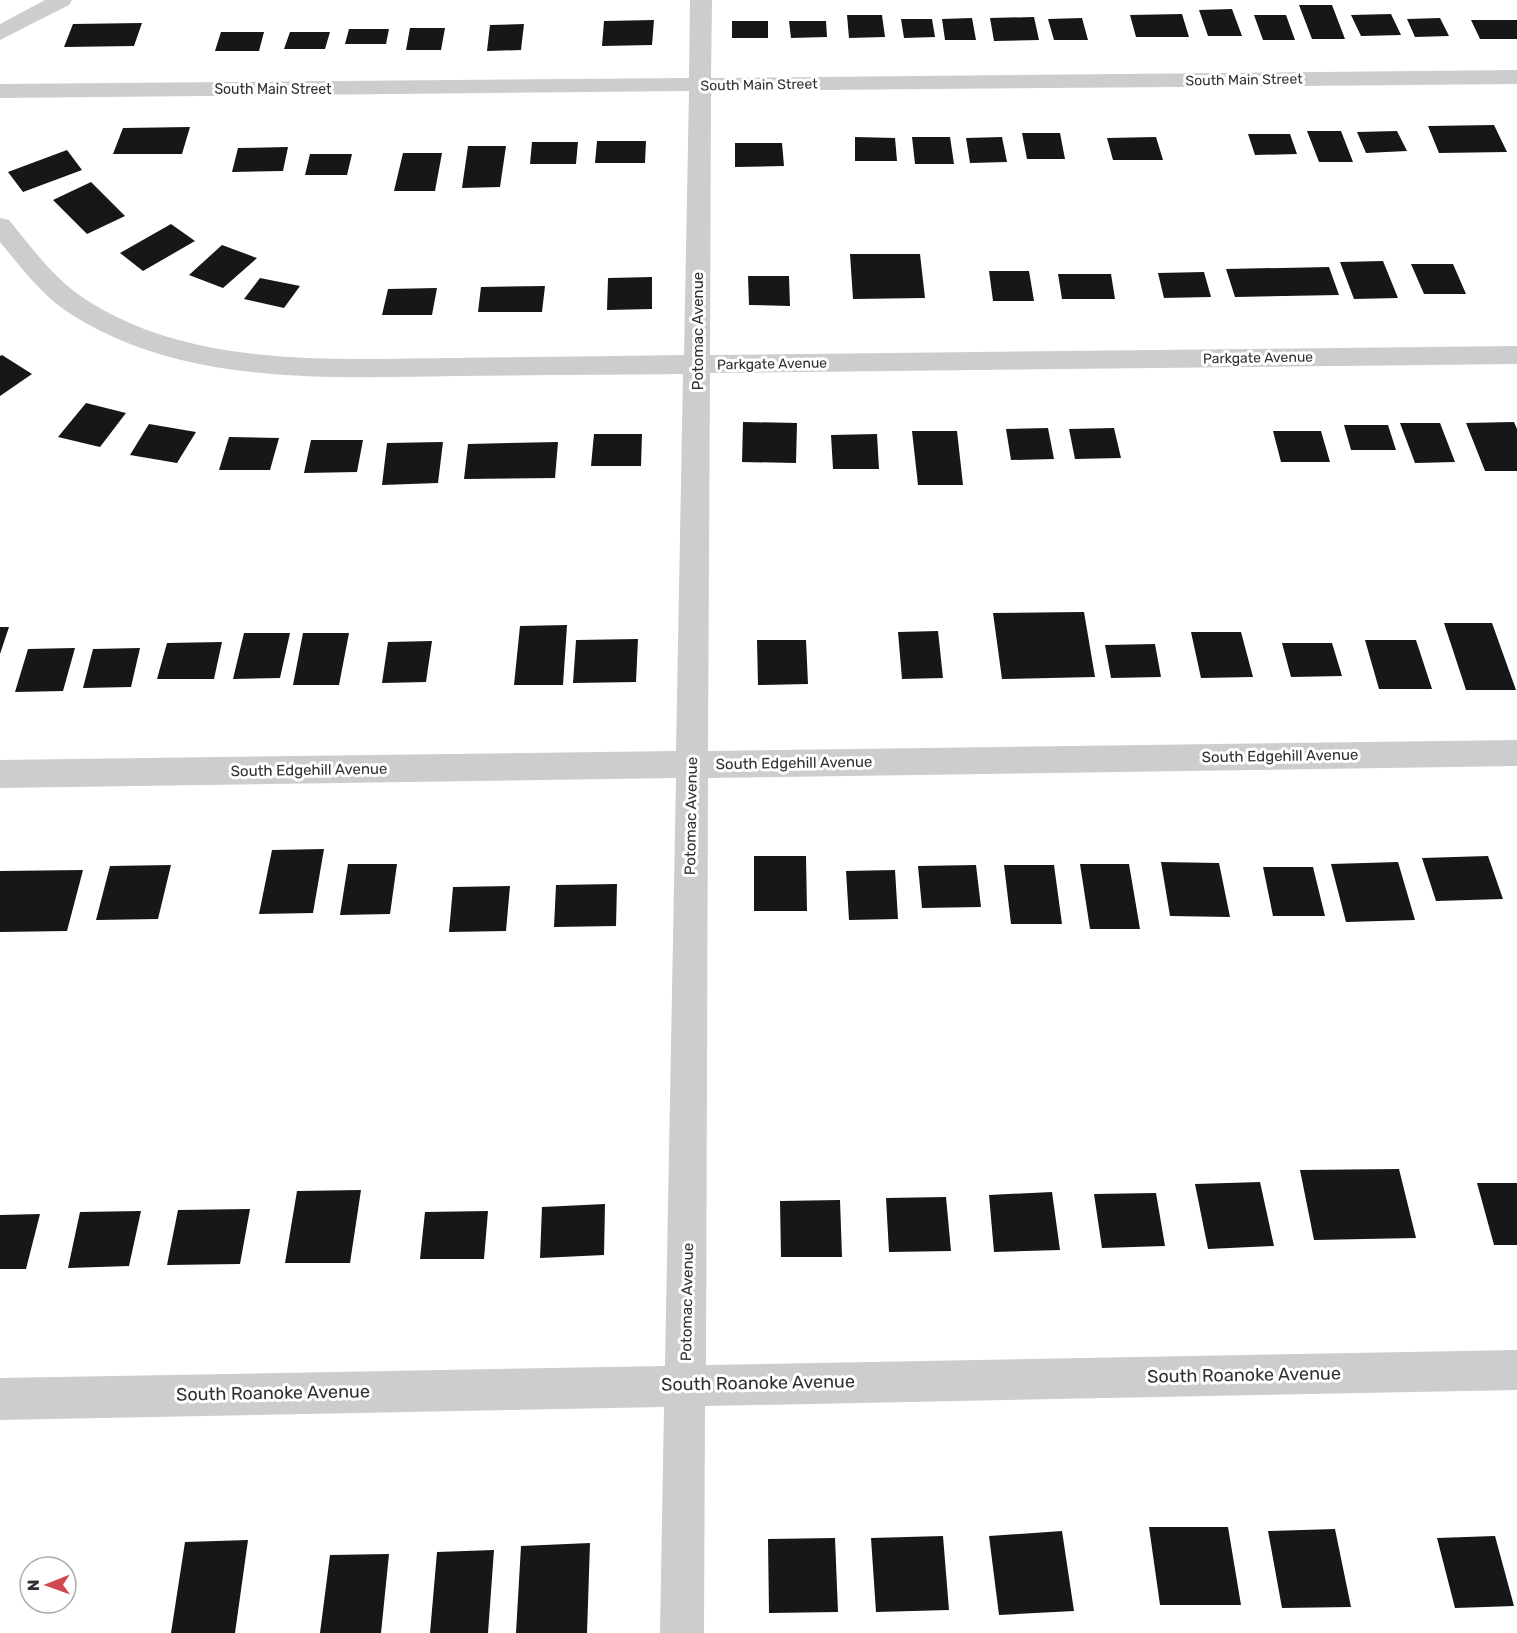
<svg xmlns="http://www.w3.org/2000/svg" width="1517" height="1633" font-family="Rubik,sans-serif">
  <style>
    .building { fill: #171717 }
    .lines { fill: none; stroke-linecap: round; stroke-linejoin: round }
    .minor { fill: #cdcdcd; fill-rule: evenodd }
    .labels { text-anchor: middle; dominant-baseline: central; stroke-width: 6; stroke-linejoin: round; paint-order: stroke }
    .far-street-label { font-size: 14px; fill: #303030; stroke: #fff }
    .street-label { font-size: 15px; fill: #303030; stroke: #fff }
    .near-street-label { font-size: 18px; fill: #303030; stroke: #fff }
  </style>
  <rect width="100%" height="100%" fill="#fff"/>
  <path class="building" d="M1299 5H1332L1345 39H1312Z
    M1232 9 1242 36H1208L1199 10Z
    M1182 14 1189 37H1136L1130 15Z
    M1391 14 1401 35 1361 36 1351 15Z
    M847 15H882L885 37 849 38Z
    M1254 15H1286L1295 40H1263Z
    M1034 17 1039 40 994 41 990 18Z
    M972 18 976 40H945L942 19Z
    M1082 18 1088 40H1054L1048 19Z
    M1440 18 1449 36 1415 37 1407 19Z
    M901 19H932L935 37 904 38Z
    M654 20 652 45 602 46 604 21Z
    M1471 20H1517V39H1480Z
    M732 21H768V38H732Z
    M789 21H826L827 37 791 38Z
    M142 23 134 46 64 47 73 24Z
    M524 24 521 50 487 51 490 25Z
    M410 28H445L441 50H406Z
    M349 29H389L386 44H345Z
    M221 32H264L259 51H215Z
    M290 32H330L325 49H284Z
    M1494 125 1507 152 1439 153 1428 126Z
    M190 127 182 154H113L123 128Z
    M1307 131H1341L1353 162H1319Z
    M1397 131 1407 151 1366 153 1357 132Z
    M1022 133H1060L1065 159H1027Z
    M1248 134H1290L1297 154 1255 155Z
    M855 137 895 138 897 161H855Z
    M912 137H950L954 164H915Z
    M1002 137 1007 162 970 163 966 138Z
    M1156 137 1163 160H1113L1107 138Z
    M597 141H646L645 163H595Z
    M532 142H578L576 164H530Z
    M735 143H782L784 166 735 167Z
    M468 146H506L500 187 462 188Z
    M288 147 283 171 232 172 238 148Z
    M67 150 82 170 23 192 8 172Z
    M403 153H442L435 191H394Z
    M310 154H352L347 175H305Z
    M91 182 125 216 87 234 53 200Z
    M171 224 195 241 143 271 120 253Z
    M222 245 257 258 223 288 189 275Z
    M850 254H920L925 298 853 299Z
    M1383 261 1398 298 1354 299 1340 262Z
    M1411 264H1453L1466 294H1424Z
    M1329 267 1339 295 1235 297 1226 269Z
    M989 271H1029L1034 301H993Z
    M1204 272 1211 297 1164 298 1158 273Z
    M1058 274H1111L1115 299H1062Z
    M748 276H789L790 306 749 305Z
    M652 277V309L607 310 608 278Z
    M260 278 300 286 284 308 244 299Z
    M545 286 542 312H478L481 287Z
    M437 288 432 315H382L388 289Z
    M2 355 32 374 0 396V356Z
    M86 403 126 413 100 447 58 437Z
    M743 422 797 423 796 463 742 462Z
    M1514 422 1517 429V471H1485L1466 423Z
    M1400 423H1440L1455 462 1415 463Z
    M149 424 196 432 177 463 130 455Z
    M1344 425H1388L1396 450H1351Z
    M1048 428 1054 459 1011 460 1006 429Z
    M1114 428 1121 458 1075 459 1069 429Z
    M912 431H957L963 485H918Z
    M1273 431H1321L1330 462H1281Z
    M594 434H642L641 466H591Z
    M877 434 879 469H833L831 435Z
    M229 437 279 438 270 470H219Z
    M311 440H363L357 472 304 473Z
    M443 442 438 483 382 485 387 443Z
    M558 442 555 478 464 479 468 444Z
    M1084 612 1095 677 1002 679 993 613Z
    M1444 623H1492L1516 690H1466Z
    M567 625 563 685H514L520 626Z
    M0 627H9L0 654Z
    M938 631 943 678 902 679 898 632Z
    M1191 632H1241L1253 677 1201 678Z
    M244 633H290L280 678 233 679Z
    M303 633H349L339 685H293Z
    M638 639 636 682 573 683 576 640Z
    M757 640H806L808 684 758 685Z
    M1365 640H1416L1432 689H1379Z
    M432 641 426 682 382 683 388 642Z
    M222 642 214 679H157L167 643Z
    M1282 643H1332L1342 676 1291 677Z
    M1155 644 1161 677 1111 678 1105 645Z
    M75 648 63 691 15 692 28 649Z
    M140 648 131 687 83 688 93 649Z
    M324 849 313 913 259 914 272 850Z
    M754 856H806L807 911H754Z
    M1488 856 1503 899 1436 901 1422 858Z
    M1161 862 1219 863 1230 917 1170 916Z
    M1398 862 1415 920 1346 922 1331 864Z
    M348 864H397L390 914 340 915Z
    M1080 864H1129L1140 929H1090Z
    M171 865 158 919 96 920 110 866Z
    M976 865 981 907 922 908 918 866Z
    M1004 865H1054L1062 924H1011Z
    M1263 867H1313L1325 916H1273Z
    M83 870 67 931 0 932V871Z
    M895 870 898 919 849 920 846 871Z
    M617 884 616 926 554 927 556 885Z
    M510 886 506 931 449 932 453 887Z
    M1399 1169 1416 1238 1314 1240 1300 1170Z
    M1260 1182 1274 1246 1208 1249 1195 1184Z
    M1477 1183H1517V1245H1494Z
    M361 1190 350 1263H285L297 1191Z
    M1052 1192 1060 1250 994 1252 989 1195Z
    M1156 1193 1165 1246 1102 1248 1094 1194Z
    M946 1197 951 1251 889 1252 886 1198Z
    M840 1200 842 1257H781L780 1201Z
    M605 1204 604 1255 540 1258 542 1207Z
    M250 1209 240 1264 167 1265 178 1210Z
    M141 1211 129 1266 68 1268 80 1212Z
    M488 1211 484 1259H420L425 1212Z
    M40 1214 26 1269H0V1215Z
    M1149 1527H1228L1241 1605H1160Z
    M1335 1529 1351 1607 1282 1608 1268 1531Z
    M1062 1531 1074 1611 999 1615 989 1536Z
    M943 1536 949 1610 876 1612 871 1538Z
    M1495 1536 1514 1606 1455 1608 1437 1538Z
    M835 1538 838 1612 769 1613 768 1539Z
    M248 1540 235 1633H171L185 1542Z
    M590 1543 587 1633H516L521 1546Z
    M494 1550 488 1633H430L437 1552Z
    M389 1554 381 1633H320L330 1555Z"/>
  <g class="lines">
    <path class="minor" d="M45 0H72L69 5 0 40V24Z
      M690 0H712L711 78 1517 70V84L711 91 710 355 1517 346V364L710 373 708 751 1517 740V766L708 778 706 1365 1517 1350V1390L705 1406 704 1633H660L664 1407 0 1420V1378L665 1366 676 778 0 788V760L676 751 683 374C607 375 531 375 456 376 326 378 179 386 66 311 40 293 20 266 0 242V218L9 220C32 248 54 279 85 299 193 369 333 359 456 358 532 357 608 356 684 355L689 91 0 98V84L689 78Z"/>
  </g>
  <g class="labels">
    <g class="far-street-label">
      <text transform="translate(1244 80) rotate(-1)">South Main Street</text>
      <text transform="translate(759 85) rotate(-1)">South Main Street</text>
      <text x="273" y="89">South Main Street</text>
      <text transform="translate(1258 358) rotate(-1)">Parkgate Avenue</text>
      <text transform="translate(772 364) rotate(-1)">Parkgate Avenue</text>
    </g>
    <g class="street-label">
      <text transform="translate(698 331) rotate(-90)">Potomac Avenue</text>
      <text transform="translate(1280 756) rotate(-1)">South Edgehill Avenue</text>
      <text transform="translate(794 763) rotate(-1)">South Edgehill Avenue</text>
      <text transform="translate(309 770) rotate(-1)">South Edgehill Avenue</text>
      <text transform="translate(691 816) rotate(-89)">Potomac Avenue</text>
      <text transform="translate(687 1302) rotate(-89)">Potomac Avenue</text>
    </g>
    <g class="near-street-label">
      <text transform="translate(1244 1375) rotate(-1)">South Roanoke Avenue</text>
      <text transform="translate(758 1383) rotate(-1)">South Roanoke Avenue</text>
      <text transform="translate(273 1393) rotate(-1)">South Roanoke Avenue</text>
    </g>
  </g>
  <g transform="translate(48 1585) rotate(269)"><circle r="28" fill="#ffffff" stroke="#acacac" stroke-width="1.5"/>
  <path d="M0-4.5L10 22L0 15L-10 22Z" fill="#d24850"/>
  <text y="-9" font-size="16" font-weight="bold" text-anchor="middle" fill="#303030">N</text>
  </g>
</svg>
